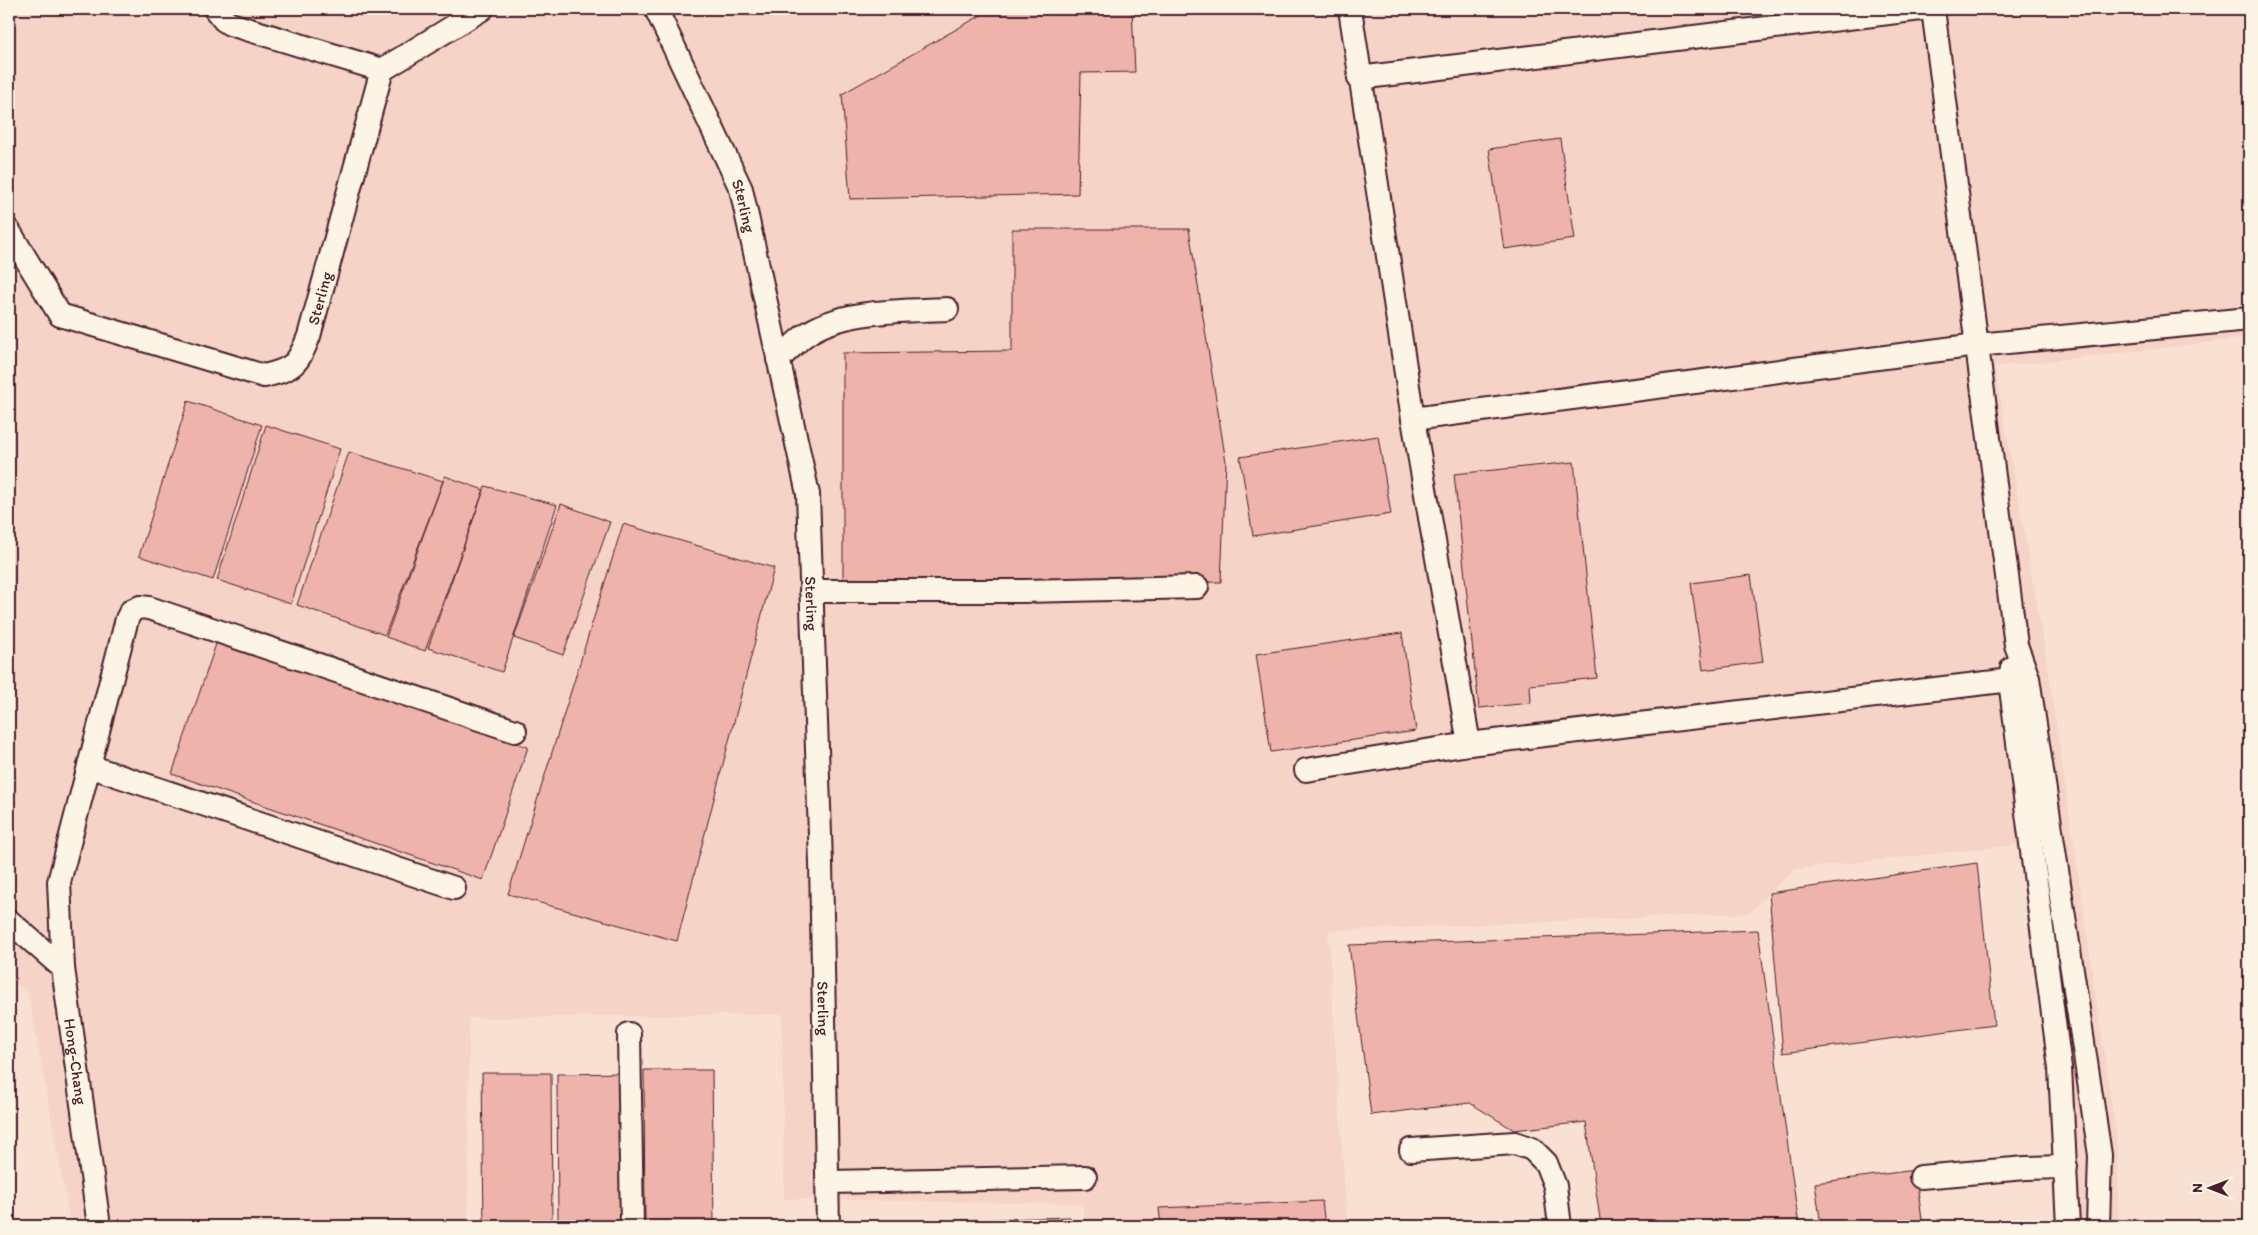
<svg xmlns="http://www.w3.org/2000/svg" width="2258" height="1235" font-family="Itim,sans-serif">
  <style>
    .built { fill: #f5d3c7 }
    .building { fill: #eeb3aa; stroke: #4a1f2b }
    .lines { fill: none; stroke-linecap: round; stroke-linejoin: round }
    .minor-casing { stroke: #4a1f2b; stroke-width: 26 }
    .minor { stroke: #fcf5e5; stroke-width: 22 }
    .labels { text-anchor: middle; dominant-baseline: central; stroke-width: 4; stroke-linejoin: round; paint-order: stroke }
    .street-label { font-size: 16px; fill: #4a1f2b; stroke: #fcf5e5 }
  </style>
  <rect width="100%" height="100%" fill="#f8e1d3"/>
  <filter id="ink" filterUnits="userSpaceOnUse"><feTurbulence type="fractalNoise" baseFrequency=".02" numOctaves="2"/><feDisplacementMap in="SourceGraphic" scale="10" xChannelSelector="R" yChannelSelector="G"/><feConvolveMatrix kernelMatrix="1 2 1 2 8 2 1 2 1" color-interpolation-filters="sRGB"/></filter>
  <g filter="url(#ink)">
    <path class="built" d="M9 9H2249V338L1995 367 2050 681 2117 1141 2119 1226H2057L2060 1150 2017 845 1794 869 1749 913 1328 931 1347 1226H1084L1083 1204 784 1199 782 1014 469 1018 468 1226H71L28 992 9 979Z"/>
    <path class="building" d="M992 9H1132L1135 72 1081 73 1078 194 850 199 842 94Z
      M1560 139 1575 239 1504 249 1489 149Z
      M1012 229H1189L1226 462 1221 582 843 584V353L1012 351Z
      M188 401 262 425 213 580 139 556Z
      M266 425 340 449 291 604 217 580Z
      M1378 436 1391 514 1253 536 1240 457Z
      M349 452 443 481 385 635 297 605Z
      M1574 462 1597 678 1530 685 1531 703 1479 708 1454 474Z
      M445 476 484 490 425 651 386 637Z
      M485 486 557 505 502 672 428 648Z
      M561 504 610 522 563 655 514 638Z
      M623 524 774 568 677 941 508 894Z
      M1751 575 1763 662 1703 670 1691 583Z
      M1402 633 1416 731 1271 752 1256 654Z
      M217 641 528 747 483 880 172 774Z
      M1977 863 1994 1025 1783 1053 1769 893Z
      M1758 930 1799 1226H1601L1586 1122 1514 1130 1470 1103 1371 1115 1349 945Z
      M644 1070H712L714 1226H645Z
      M482 1073H551L552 1226H484Z
      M625 1073 627 1226H558L557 1074Z
      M1915 1170 1923 1226H1821L1815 1183Z
      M1322 1201 1325 1226H1161L1159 1208Z
      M1070 1217 1071 1226H936V1221Z"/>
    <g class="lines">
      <g class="minor-casing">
        <g id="minor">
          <path d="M215 9 224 20 230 24 382 70"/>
          <path id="s1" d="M656 9 741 189 808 494 821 863 828 1226"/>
          <path d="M1350 9 1413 419 1469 744"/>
          <path d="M1933 9 2016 645 2028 678 2100 1155 2098 1226"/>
          <path d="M382 70 482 9"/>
          <path d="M1359 78 1921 9"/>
          <path id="s2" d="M9 231 60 315 264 376C294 369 298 364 309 336L382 70"/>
          <path d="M778 359C787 352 795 343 804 336 840 309 904 311 947 309"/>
          <path d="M1413 419 1977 345 2249 319"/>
          <path d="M811 591H1024L1197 587"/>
          <path d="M2012 668 2010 681 2060 1068 2068 1226"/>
          <path d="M89 766 454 888"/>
          <path d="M1306 770 1469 744 2028 678"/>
          <path id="s3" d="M9 921 63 968 99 1226"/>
          <path d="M63 968 59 882 127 619 131 611 140 607 149 608 515 731"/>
          <path d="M629 1034 632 1226"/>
          <path d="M1411 1150 1515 1143 1532 1149 1546 1163 1555 1186 1560 1226"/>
          <path d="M1921 1177 2026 1168 2066 1167"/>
          <path d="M828 1182 1085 1177"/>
        </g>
      </g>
      <use href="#minor" class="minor"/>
    </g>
  </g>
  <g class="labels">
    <g class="street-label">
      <text stroke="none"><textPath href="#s1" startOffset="216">Sterling</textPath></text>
      <text stroke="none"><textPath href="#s2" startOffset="415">Sterling</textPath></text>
      <text stroke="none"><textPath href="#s1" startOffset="621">Sterling</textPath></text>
      <text stroke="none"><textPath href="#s1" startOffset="1026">Sterling</textPath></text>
      <text stroke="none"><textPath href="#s3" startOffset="166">Hong-Chang</textPath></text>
    </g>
  </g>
  <rect width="2258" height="1235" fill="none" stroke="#fcf5e5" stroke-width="30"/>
  <rect x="15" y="15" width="2228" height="1205" fill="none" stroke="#4a1f2b" stroke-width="2" filter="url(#ink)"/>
  <g transform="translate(2210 1188) rotate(270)" stroke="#fcf5e5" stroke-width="4" paint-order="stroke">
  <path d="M0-4L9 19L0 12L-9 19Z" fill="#4a1f2b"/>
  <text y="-8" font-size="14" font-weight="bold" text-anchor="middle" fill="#4a1f2b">N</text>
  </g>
</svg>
